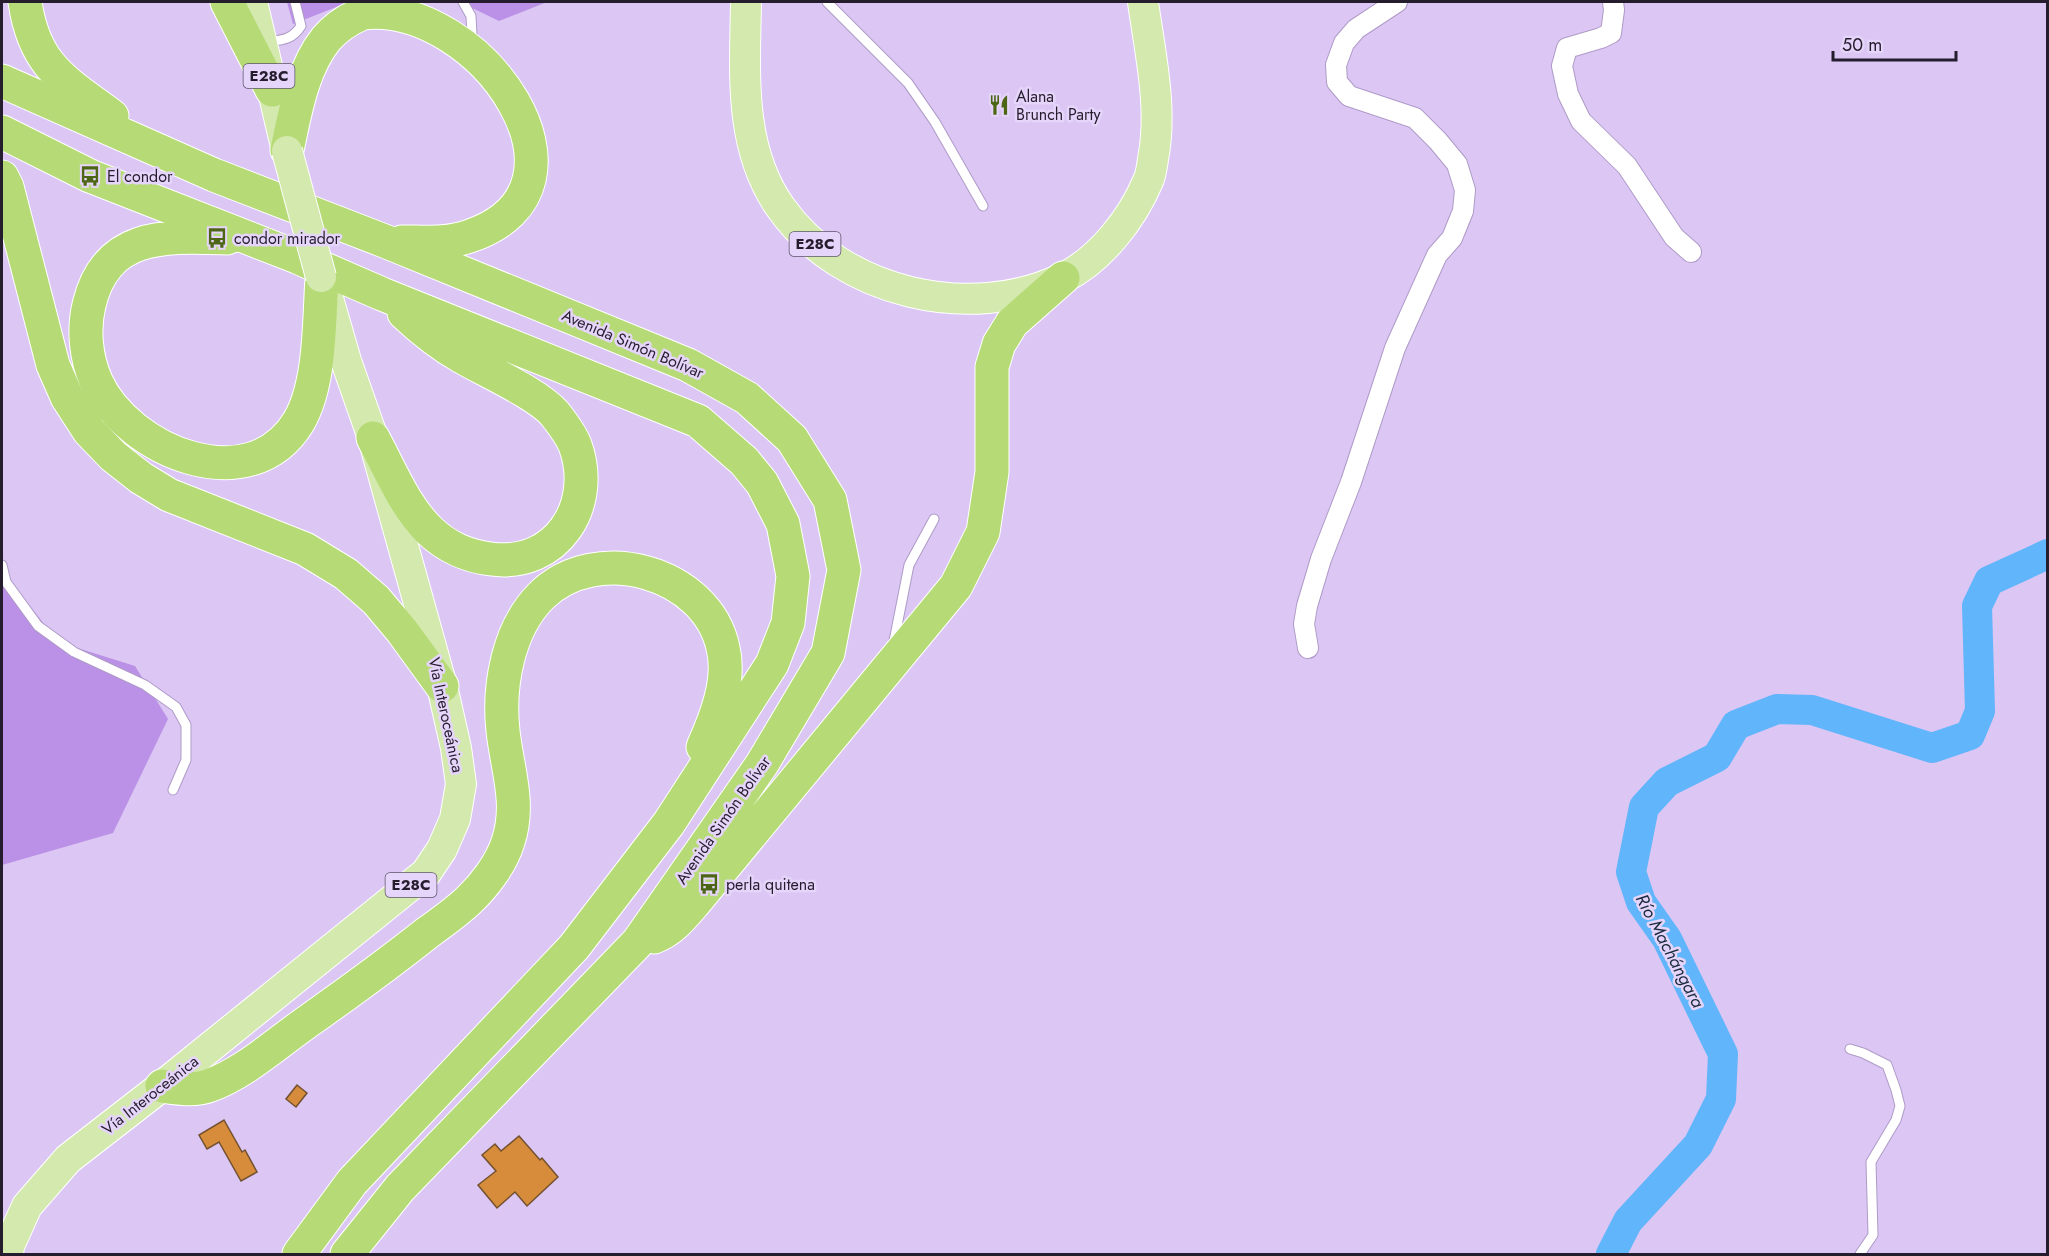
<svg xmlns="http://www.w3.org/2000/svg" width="2049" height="1256" font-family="Jost,sans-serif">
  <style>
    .green { fill: #ba91e6 }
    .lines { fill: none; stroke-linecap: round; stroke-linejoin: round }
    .river { stroke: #60b5fb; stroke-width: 30 }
    .building { fill: #d68c3a; stroke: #73512f; stroke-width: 1.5 }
    .lane-casing { stroke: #af9bc7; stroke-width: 11 }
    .street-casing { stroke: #af9bc7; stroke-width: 22 }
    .primary-casing { stroke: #fff; stroke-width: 32 }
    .highway-casing { stroke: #fff; stroke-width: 35 }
    .lane { stroke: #fff; stroke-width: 9 }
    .street { stroke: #fff; stroke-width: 20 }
    .primary { stroke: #d3e9ad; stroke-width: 30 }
    .highway { stroke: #b6db76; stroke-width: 33 }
    .primary-bridge-casing { stroke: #fff; stroke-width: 32; stroke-linecap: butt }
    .primary-bridge { stroke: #d3e9ad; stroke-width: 30 }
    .labels { text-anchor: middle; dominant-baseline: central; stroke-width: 5; stroke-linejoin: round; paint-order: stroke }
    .shield { fill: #e6d5fa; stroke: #5f546b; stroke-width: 1.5 }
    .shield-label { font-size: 15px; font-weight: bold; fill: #251d2e }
    .poi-label { font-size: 16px; fill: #251d2e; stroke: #e6d5fa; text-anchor: start }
    .street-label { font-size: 16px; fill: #251d2e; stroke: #e6d5fa }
    .water-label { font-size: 18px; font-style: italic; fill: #192b3b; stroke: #e6d5fa }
  </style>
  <rect width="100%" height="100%" fill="#dbc6f4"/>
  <path class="green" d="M287 2H349L293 24Z
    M460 2H547L499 21Z
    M2 570 58 642 135 666 168 719 113 833 2 865Z"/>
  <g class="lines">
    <path class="river" d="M1611 1254 1628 1221 1698 1145 1721 1099 1723 1054 1667 939 1641 902 1631 872 1644 807 1667 782 1717 757 1736 725 1777 709 1812 710 1932 748 1970 735 1980 711 1977 606 1989 581 2048 554"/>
  </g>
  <path class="building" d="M297 1085 307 1093 296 1107 286 1099Z
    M224 1120 242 1152 245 1150 257 1172 241 1181 219 1142 207 1149 199 1135Z
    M519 1136 540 1160 542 1158 558 1177 527 1206 515 1192 497 1208 478 1185 496 1171 482 1155 495 1144 501 1151Z"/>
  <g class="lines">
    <g class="lane-casing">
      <path id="lane" d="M463 2 471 16 472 35
        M827 2 908 83 935 122 983 206
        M267 42C282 40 292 40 301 26L295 2
        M2 565 6 582 38 626 74 652 145 685 176 707 186 725V760L173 790
        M893 646 909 565 934 519
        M1850 1049 1863 1053 1887 1065 1896 1090 1900 1106 1896 1120 1871 1162 1873 1235 1860 1254"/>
    </g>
    <g class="street-casing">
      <path id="street" d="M1613 2 1614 10 1611 33 1601 38 1567 48 1562 66 1568 94 1581 121 1627 166 1674 237 1691 252
        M1308 648 1304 624 1307 606 1321 559 1351 482 1395 348 1437 255 1452 238 1463 211 1465 190 1457 164 1438 141 1415 118 1349 96 1337 82 1336 65 1344 43 1356 29 1397 2"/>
    </g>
    <g class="primary-casing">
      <path id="primary" d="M252 2 287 151
        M746 2C745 71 738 148 781 208 841 293 970 323 1063 278 1100 260 1132 219 1148 181 1151 175 1152 166 1153 159 1163 108 1150 53 1143 2
        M8 1254 9 1246 27 1206 68 1159 162 1086 426 873 442 849 455 819 461 784 456 748 442 686 373 438 346 361 325 288"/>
    </g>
    <g class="highway-casing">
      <path id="highway" d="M25 2C34 65 63 80 112 116
        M227 2 272 90
        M2 81 214 175 387 242 688 365 747 398 792 439 830 500 844 570 828 653 762 764 638 942 400 1188 347 1254
        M2 132 90 176 297 257 382 294 698 421 744 461 762 483 783 524 793 576 788 623 772 664 669 823 574 947 352 1182 299 1254
        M287 150C295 113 302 69 326 39 336 27 349 19 363 13 480 0 611 188 470 236 448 244 425 242 402 242
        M2 177 7 187 53 365 67 397 89 431 113 456 141 478 169 495 305 549 346 574 376 600 402 631 442 686
        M227 238C166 236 106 232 89 305 83 330 86 358 96 381 128 452 251 502 299 421 321 383 319 321 322 278
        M373 438C390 469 404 506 430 531 448 548 467 556 491 559 557 568 597 505 575 445 571 435 562 423 555 414 538 394 486 371 462 357 441 345 422 330 404 313
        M654 937C672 930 683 916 695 902L956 586 983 532 992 472V367L999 344 1012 323 1063 278
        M162 1086C177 1088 194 1091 208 1086 243 1074 277 1043 307 1022 348 993 388 964 427 933 441 923 455 913 468 901 484 886 501 864 508 842 521 803 507 769 503 731 498 686 508 629 541 596 596 541 707 572 723 648 731 680 716 718 703 747"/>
    </g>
    <use href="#lane" class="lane"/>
    <use href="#street" class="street"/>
    <use href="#primary" class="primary"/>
    <use href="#highway" class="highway"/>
    <g class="primary-bridge-casing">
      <path id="primary-bridge" d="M287 151 321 277"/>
    </g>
    <use href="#primary-bridge" class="primary-bridge"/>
  </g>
  <defs>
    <g id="restaurant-bare" transform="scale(1.62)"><path d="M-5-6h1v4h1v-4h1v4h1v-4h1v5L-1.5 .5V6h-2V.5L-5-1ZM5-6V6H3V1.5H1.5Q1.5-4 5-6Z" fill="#4d6616" stroke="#e6d5fa" stroke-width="2.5" paint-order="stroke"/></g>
    <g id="bus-bare" transform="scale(1.62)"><path d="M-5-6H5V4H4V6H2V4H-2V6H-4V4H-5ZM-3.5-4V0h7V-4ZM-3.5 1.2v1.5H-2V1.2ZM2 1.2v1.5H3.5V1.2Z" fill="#4d6616" stroke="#e6d5fa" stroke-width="2.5" paint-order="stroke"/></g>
  </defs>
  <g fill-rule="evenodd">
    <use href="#restaurant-bare" x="999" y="105"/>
    <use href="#bus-bare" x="90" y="176"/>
    <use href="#bus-bare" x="217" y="238"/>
    <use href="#bus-bare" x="709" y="884"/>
  </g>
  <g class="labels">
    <g class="shield">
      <rect x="243.5" y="64" width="51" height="24" rx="4.5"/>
      <rect x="789.5" y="232" width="51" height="24" rx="4.5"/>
      <rect x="385.5" y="873" width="51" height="24" rx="4.5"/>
    </g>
    <g class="shield-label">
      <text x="269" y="76">E28C</text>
      <text x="815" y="244">E28C</text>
      <text x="411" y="885">E28C</text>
    </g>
    <g class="poi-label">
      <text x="1016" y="96">Alana<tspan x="1016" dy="18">Brunch Party</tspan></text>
      <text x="107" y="176">El condor</text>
      <text x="234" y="238">condor mirador</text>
      <text x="726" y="884">perla quitena</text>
    </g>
    <g class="street-label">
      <text transform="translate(633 344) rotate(23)">Avenida Simón Bolívar</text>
      <text transform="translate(446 715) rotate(78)">Vía Interoceánica</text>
      <text transform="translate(723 820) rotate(-55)">Avenida Simón Bolívar</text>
      <text transform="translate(150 1095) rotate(-38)">Vía Interoceánica</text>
    </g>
    <g class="water-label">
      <text transform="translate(1670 951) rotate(62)">Río Machángara</text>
    </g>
  </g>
  <rect width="2049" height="1256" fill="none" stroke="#251d2e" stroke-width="6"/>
  <path d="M1833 51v9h123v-9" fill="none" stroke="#251d2e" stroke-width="3"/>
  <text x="1842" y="51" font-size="18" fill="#251d2e" stroke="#e6d5fa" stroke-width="4.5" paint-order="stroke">50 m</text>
</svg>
